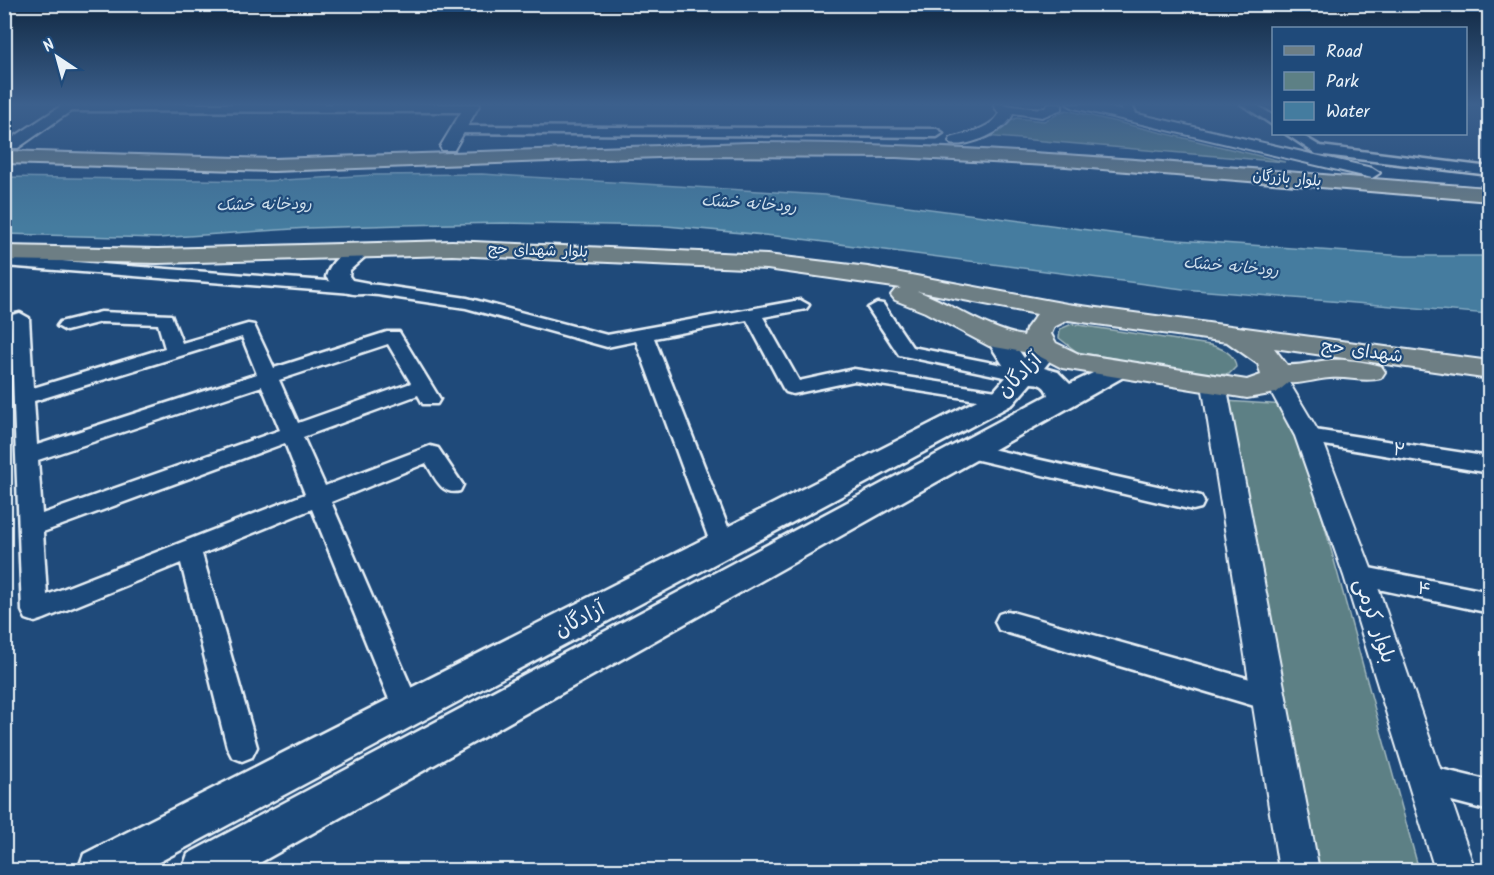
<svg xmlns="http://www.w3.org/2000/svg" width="1494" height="875" font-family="Kalam,'Playpen Sans Arabic',sans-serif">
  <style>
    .green { fill: #5d8085; stroke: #a2b8be; stroke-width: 1.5 }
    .water { fill: #447c9f; stroke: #86abc3; stroke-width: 1.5 }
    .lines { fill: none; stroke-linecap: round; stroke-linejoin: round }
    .minor-casing { stroke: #e8f1f8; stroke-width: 5 }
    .tertiary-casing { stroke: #e8f1f8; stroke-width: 4 }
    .secondary-casing { stroke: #e8f1f8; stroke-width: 5 }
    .primary-casing { stroke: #e8f1f8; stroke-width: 4 }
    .minor { fill: #1f4a7a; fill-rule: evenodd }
    .tertiary { fill: #1f4a7a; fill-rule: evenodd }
    .secondary { fill: #1f4a7a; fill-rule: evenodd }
    .primary { fill: #6d7e84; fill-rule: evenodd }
    .labels { text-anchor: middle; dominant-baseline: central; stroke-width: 4.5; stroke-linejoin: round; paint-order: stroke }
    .far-street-label { font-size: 15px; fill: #e8f1f8; stroke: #1f4a7a }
    .far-water-label { font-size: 16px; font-style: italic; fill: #cfdfeb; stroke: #1f4a7a }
    .street-label { font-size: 18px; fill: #e8f1f8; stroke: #1f4a7a }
    .near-street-label { font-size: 21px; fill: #e8f1f8; stroke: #1f4a7a }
  </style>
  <rect width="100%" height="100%" fill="#1f4a7a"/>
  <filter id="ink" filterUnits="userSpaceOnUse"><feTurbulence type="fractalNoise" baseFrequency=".0167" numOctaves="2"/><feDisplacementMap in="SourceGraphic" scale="12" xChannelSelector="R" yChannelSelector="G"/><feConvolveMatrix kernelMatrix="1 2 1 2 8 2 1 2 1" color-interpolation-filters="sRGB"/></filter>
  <g filter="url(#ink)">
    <path class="green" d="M1066 110 1285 162 985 136 1016 118 1044 121Z
      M1072 324 1210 345C1221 348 1235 353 1236 367L1229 374 1212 375 1077 352 1059 338 1060 329Z
      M1225 401 1286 405 1298 429 1419 870H1319L1230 414Z"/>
    <path class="water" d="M482 174 824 195 1149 238 1406 256H1489V314L1183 289 786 237 666 226 503 223 401 225 308 228 158 238 5 234V177L265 181 374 175Z"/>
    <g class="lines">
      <g class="minor-casing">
        <path id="minor" d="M68 104H470L476 108 470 112 64 111 62 108Z
          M1119 104H1131L1138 117 1136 120H1128Z
          M1241 104H1255L1274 116V126Z
          M459 126 937 129 943 133 937 137 455 133 453 130Z
          M1286 134H1300L1320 146 1490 167V175L1316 154Z
          M10 257 378 285 467 298 607 335 800 300 809 305 806 309 763 317 799 381 854 369 1003 392 1010 393 1013 398 1010 403 1003 404 854 381 793 394 786 392 783 388 747 320 654 338 735 545 731 552 723 554 715 552 711 545 636 341 607 347 466 308 378 295 4 266V258Z
          M877 303 883 304 912 347 1023 369 1030 371 1033 375 1030 379 1023 381 899 355 868 308Z
          M101 312 171 315 182 343 248 324 254 325 274 368 387 332H399L440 399 437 404H423L418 395 303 437 325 486 430 446 438 448 463 485 460 491C441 496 435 477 426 463L331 502 421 710 417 719 407 723 397 719 312 509 202 554 257 747 252 757 242 761 232 757 227 747 181 563 44 619 35 622 26 619 22 611 11 326 4 327V317L20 313 29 318 33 388 165 348 158 324 101 322 66 331 57 326 60 322ZM242 337 257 374 37 445 34 401ZM388 344 411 383 298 423 279 380ZM262 386 280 430 42 514 38 460ZM285 443 305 494 47 595 43 532Z
          M1308 429 1490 457V473L1301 441 1298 436 1301 431Z
          M969 444 1193 494 1201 496 1204 502 1201 508 1193 510 961 456 958 451 961 446Z
          M1359 566 1490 592V613L1350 583 1347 576 1350 569Z
          M1008 611 1268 684 1278 688 1282 697 1278 706 1268 710 1008 633 999 630 995 622 999 614Z
          M1428 766 1490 781V811L1417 792 1413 781 1417 770Z"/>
      </g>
      <g class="tertiary-casing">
        <path id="tertiary" d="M64 104H81L18 148H6V142Z
          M466 104H480L454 150H442L440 147Z
          M993 104C1010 104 1028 110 1045 108L1048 104H1062V109L1042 117 1013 113C1010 130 968 148 951 144L949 141 951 138C966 133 991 129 999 114Z
          M1067 104H1094L1372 168 1380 173 1372 178 1074 108Z
          M1276 372 1284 374 1321 436 1374 576 1475 870H1435L1344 576 1295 436 1264 379 1268 374Z
          M1214 376 1222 379 1226 384 1319 870H1279L1202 384 1206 379Z"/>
      </g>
      <g class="secondary-casing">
        <path id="secondary" d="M357 247 365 249 368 254 350 270 349 276 352 280 368 283 371 288 368 293C351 297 336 291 326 277 330 262 342 251 357 247Z
          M999 333 1008 335 1024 358C1034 347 1039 340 1055 344L1059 349 1044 368 1058 372 1070 384 1116 362 1125 364 1129 370 1125 376 247 870H182L188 854 1048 395C1046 386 1040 383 1031 383L1013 404 144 870H78L84 854 993 392 1009 374 987 340 990 335Z"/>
      </g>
      <g class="primary-casing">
        <path id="primary" d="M748 143C996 143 1243 170 1490 188V201L1066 166 896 157 686 156 273 171 4 163V151L273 159Z
          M452 241 767 255 868 267 1067 304 1490 361V379L1274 348 1287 365C1302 366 1315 361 1330 360 1346 359 1366 362 1381 366L1385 372 1381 378C1364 383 1347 376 1330 378 1315 379 1303 384 1288 383L1276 393 1247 398 1062 368 1035 354 989 346 925 312 895 300 891 295 895 290 901 288 767 269 452 255 158 263 4 260V246L158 249ZM917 291 1037 314 1026 329 1024 336C987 330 953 304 917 291ZM1068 320 1227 342 1258 364 1261 375 1247 380 1079 354 1056 343 1051 334 1054 327Z"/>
      </g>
      <use href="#minor" class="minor"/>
      <use href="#tertiary" class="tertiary"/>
      <use href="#secondary" class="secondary"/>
      <use href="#primary" class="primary"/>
    </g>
  </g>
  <linearGradient id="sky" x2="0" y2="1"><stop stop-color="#112943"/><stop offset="0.46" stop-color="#3c608d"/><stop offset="1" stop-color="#3c608d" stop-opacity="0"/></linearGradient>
  <rect width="1494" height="227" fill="url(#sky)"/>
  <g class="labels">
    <g class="far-street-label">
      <text transform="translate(1287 179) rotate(5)">بلوار بازرگان</text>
      <text transform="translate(538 251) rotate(2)">بلوار شهدای حج</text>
    </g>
    <g class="far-water-label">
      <text transform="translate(749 204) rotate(4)">رودخانه خشک</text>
      <text transform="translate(264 205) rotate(-1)">رودخانه خشک</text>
      <text transform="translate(1231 267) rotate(5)">رودخانه خشک</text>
    </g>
    <g class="street-label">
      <text transform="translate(1362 352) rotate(8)">شهدای حج</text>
      <text transform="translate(1399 451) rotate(9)">۲</text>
      <text transform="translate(1424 590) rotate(12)">۴</text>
    </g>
    <g class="near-street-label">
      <text transform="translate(1020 376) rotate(-45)">آزادگان</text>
      <text transform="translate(580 620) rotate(-28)">آزادگان</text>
      <text transform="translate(1374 621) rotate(71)">بلوار کرمی</text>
    </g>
  </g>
  <rect width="1494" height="875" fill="none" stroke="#1f4a7a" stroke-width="24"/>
  <rect x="12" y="12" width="1470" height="851" fill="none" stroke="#e8f1f8" stroke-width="2" filter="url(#ink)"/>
  <rect x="1272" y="27" width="195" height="108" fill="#1f4a7a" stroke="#6f8dac" stroke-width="1.5"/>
  <rect x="1284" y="46" width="30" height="9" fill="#6d7e84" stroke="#6f8dac" stroke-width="1.5"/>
  <text x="1326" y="57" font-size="18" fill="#e8f1f8">Road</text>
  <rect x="1284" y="72" width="30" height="18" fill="#5d8085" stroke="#6f8dac" stroke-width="1.5"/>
  <text x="1326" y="87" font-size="18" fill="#e8f1f8">Park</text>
  <rect x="1284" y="102" width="30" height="18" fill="#447c9f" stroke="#6f8dac" stroke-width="1.5"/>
  <text x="1326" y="117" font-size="18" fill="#e8f1f8">Water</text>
  <g transform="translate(57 57) rotate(324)" stroke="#1f4a7a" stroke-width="4.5" paint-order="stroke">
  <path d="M0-4.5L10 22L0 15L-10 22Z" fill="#e8f1f8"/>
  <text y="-9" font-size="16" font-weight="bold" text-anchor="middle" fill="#e8f1f8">N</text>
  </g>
</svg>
